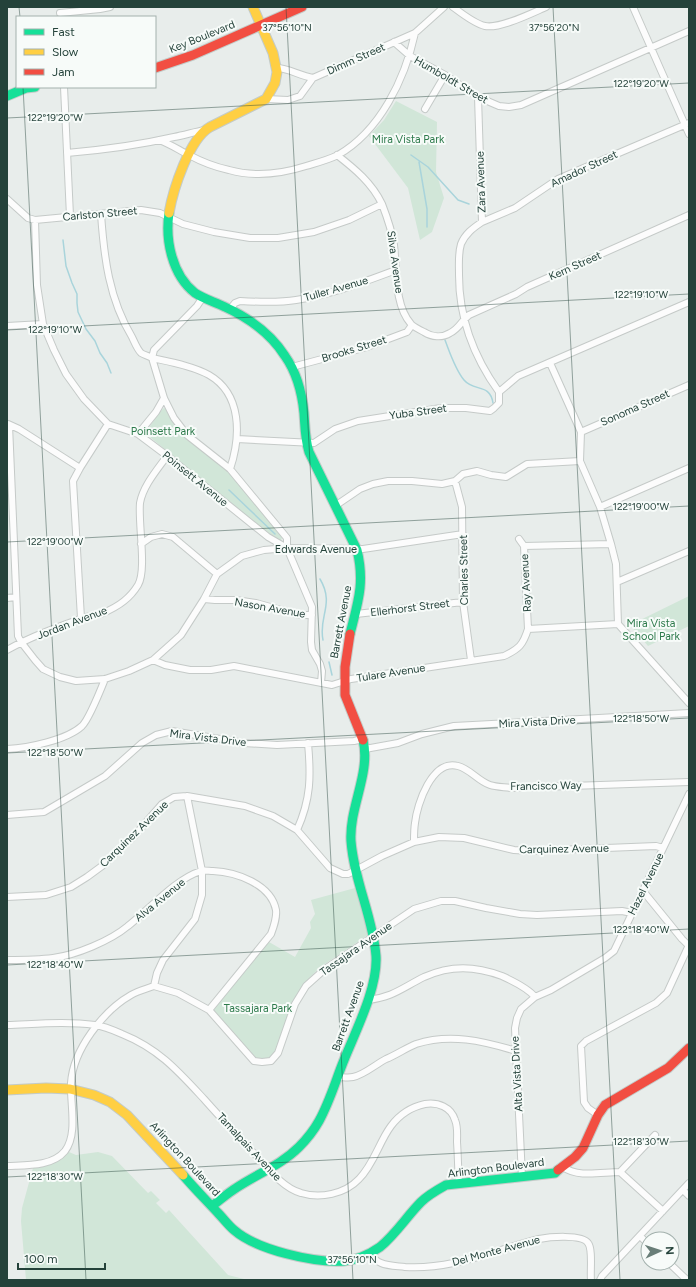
<svg xmlns="http://www.w3.org/2000/svg" width="696" height="1287" font-family="Figtree,sans-serif">
  <style>
    .green { fill: #d1e6d8 }
    .lines { fill: none; stroke-linecap: round; stroke-linejoin: round }
    .stream { stroke: #a9d4db; stroke-width: 1.5 }
    .street-casing { stroke: #c5cac8; stroke-width: 8 }
    .fast-casing { stroke: #c3cbc8; stroke-width: 11 }
    .slow-casing { stroke: #c3cbc8; stroke-width: 11 }
    .jam-casing { stroke: #c3cbc8; stroke-width: 11 }
    .street { stroke: #fcfcfc; stroke-width: 6 }
    .fast { stroke: #16e098; stroke-width: 9 }
    .slow { stroke: #ffcf43; stroke-width: 9 }
    .jam { stroke: #f24e42; stroke-width: 9 }
    .ticks { fill: none; stroke: #24423a; stroke-width: 1; stroke-opacity: 0.45 }
    .labels { text-anchor: middle; dominant-baseline: central; stroke-width: 4; stroke-linejoin: round; paint-order: stroke }
    .street-label { font-size: 11px; fill: #24423a; stroke: #f7fbf9 }
    .park-label { font-size: 11px; fill: #2d7a4b; stroke: #f7fbf9 }
    .ticks-label { font-size: 10px; text-anchor: middle; fill: #24423a; stroke: #f7fbf9; stroke-width: 4; stroke-linejoin: round; paint-order: stroke }
  </style>
  <rect width="100%" height="100%" fill="#e8edeb"/>
  <path class="green" d="M396 101 437 122 436 172 444 198 432 232 420 240 408 188 369 136 384 120Z
    M164 408 166 409 171 418 229 472 282 537 281 541 279 542 270 535 151 438 147 432C148 428 161 410 164 408Z
    M689 596V626L648 646 630 625Z
    M355 888 368 935 319 968 306 982 301 988 282 1044 271 1059 260 1061 252 1056 213 1009 269 942 295 957 311 928 310 922 315 914 311 900Z
    M69 1152 76 1155 98 1152 112 1156 148 1193 151 1191 160 1200 156 1203 166 1213 169 1210 228 1275 248 1280H26L21 1221 22 1208 33 1168C47 1165 59 1163 69 1152Z"/>
  <g class="lines">
    <path class="stream" d="M411 155 428 167 458 200 469 204
      M419 162 427 209V227
      M63 240 66 266 72 283 77 294V303L78 312 86 329 95 341 100 353 107 363 111 373
      M445 340C450 353 455 369 464 380 474 392 490 383 493 403
      M229 490 275 534
      M320 579C335 604 318 617 323 640
      M329 662 332 675"/>
    <g class="street-casing">
      <path id="street" d="M453 7C461 13 475 24 485 26 500 29 532 13 546 7
        M633 7 689 134
        M60 13 100 9 110 7
        M394 42 410 56 445 75 478 97 499 106 509 107 521 105 689 31
        M277 68C288 68 300 76 313 78
        M64 87 70 216
        M478 97 482 222C473 228 465 234 461 244 458 254 459 264 459 275 459 319 473 356 499 392
        M266 99 288 100 300 96 313 78 415 33 444 7
        M425 109 445 75
        M159 140C170 144 179 150 189 155 202 162 215 167 229 170 254 177 281 174 306 166 316 163 328 160 338 155 380 131 405 79 415 33
        M67 153C102 150 139 145 174 137 185 135 194 132 205 130
        M337 155C355 169 372 183 382 204 387 217 392 231 394 245 397 269 394 305 411 324 414 327 420 330 424 332 432 337 442 338 450 333 460 328 461 321 469 315L516 294 527 287 689 215
        M7 199 28 218 35 220 141 210 160 213 183 224 214 232 250 238H278L314 232 349 220 382 204
        M101 214C104 257 109 299 132 337 134 341 137 349 141 353 144 355 149 356 152 358L164 398 174 418 187 435 230 469 287 538V548
        M35 220 37 285 43 324 54 350 66 374 84 399 108 424 138 434 170 458 268 537 287 548 312 607 311 642 312 650 320 664 322 671 321 683
        M482 222 515 208 558 179 689 123
        M203 297 197 306 154 350 152 358C170 362 193 366 209 375 242 394 241 436 230 469
        M230 309 235 303 240 301C259 302 278 303 296 300 330 295 364 282 396 270
        M7 326 43 324
        M550 363 581 432 580 461 600 507 611 544 616 564 618 624 689 703
        M292 367 367 347 407 332 412 325
        M8 424 19 429 80 468
        M9 425 18 636 21 642 35 660 43 669 60 677 76 681 105 679 129 671 153 660 181 635 204 599 217 574 242 556 264 550 287 548 363 549 463 534
        M581 432 689 385
        M138 434 156 412 164 398
        M237 439 314 443 335 429 358 421 441 408H466L490 411 494 408 499 403V392L518 376 689 302
        M455 481 462 507 463 602 471 660
        M335 506 360 489 373 484 388 481H412L442 484 455 481 463 474 477 471 491 475 506 477 527 464 580 461
        M600 507 689 468
        M519 539 524 546 528 629
        M141 544 151 537 162 534 173 537 217 574
        M524 546 611 544
        M617 582 689 551
        M7 598 16 597
        M204 599 215 600H236L256 603 299 615H312
        M356 614 463 602
        M81 618 73 481 80 468 108 424
        M7 650C30 637 55 628 80 619 87 616 96 616 103 613 110 610 119 605 124 601 129 597 135 590 138 585 147 570 138 524 140 503 143 486 157 470 167 456
        M153 660 165 665 190 670H211L234 666 332 685 351 679 504 656C519 649 523 645 528 629L618 624
        M7 749C28 748 67 740 82 726 89 719 101 689 105 679
        M365 749 398 743 422 734 454 726 689 713
        M7 815 44 812 105 776 142 743 156 735 172 731 244 743 277 745 354 741 363 739
        M297 830C311 799 311 776 308 743
        M414 842C414 835 414 829 415 823 417 804 432 759 458 766 470 769 478 781 490 785 496 787 504 787 511 788L689 782
        M643 891 682 939 689 946
        M7 897 46 895 71 887 87 877 102 866 135 835 162 804 174 797 187 796 245 806 273 816 297 830 330 868 343 874H348L356 870 382 856 414 842 439 837 464 838 514 850 531 851 656 846 663 848
        M7 960C22 960 38 960 53 958 76 955 110 941 128 926 149 910 175 879 201 871 204 870 209 871 213 871 236 872 271 884 276 910 277 918 274 926 271 934L209 1010
        M154 986 178 993 209 1010 254 1061 262 1062 271 1061 278 1053 295 1004 306 986 325 969 414 909 441 901H455L486 908 520 914 537 915 622 911 632 913
        M368 1000C393 997 402 988 424 977 451 965 475 966 502 976 513 981 528 988 535 997
        M7 1025C36 1024 66 1021 95 1025 104 1026 113 1030 122 1034 159 1049 178 1071 204 1099 219 1116 234 1132 249 1148 263 1162 281 1188 301 1193 320 1199 345 1194 359 1179 374 1164 379 1142 391 1126 400 1114 411 1107 425 1104 438 1102 451 1107 455 1120 458 1127 457 1135 457 1142 458 1156 458 1169 459 1183
        M338 1077C343 1077 348 1078 353 1077 364 1075 376 1064 386 1059 396 1055 406 1048 416 1044 450 1033 483 1041 516 1051
        M598 1115 588 1108 584 1102 581 1046 586 1041 656 1003 667 993 689 945
        M7 1166C25 1165 52 1167 65 1151 78 1134 70 1104 71 1083 73 1050 103 1011 131 995 138 991 146 989 154 986L157 973 163 960 195 919 202 895V871L187 796
        M563 1167C578 1178 602 1172 620 1172L663 1211
        M620 1172 655 1135
        M522 1177 516 1051 515 1028 517 1018 521 1009 535 997 551 990 605 958 614 951 689 794
        M683 1190 689 1196
        M640 1236 648 1244
        M369 1254C372 1257 376 1261 381 1263 388 1266 397 1266 405 1267 452 1270 495 1250 539 1239 549 1237 582 1234 588 1243 593 1249 590 1272 591 1280
        M669 1263 687 1280
        M600 1280 602 1276 689 1183"/>
    </g>
    <g class="fast-casing">
      <path id="fast" d="M7 96 26 88 35 87
        M169 213C165 240 172 275 195 293 204 299 215 302 225 307 249 318 271 334 285 356 297 373 302 393 304 413 305 427 305 439 309 452L357 550C365 583 358 602 350 634
        M183 1175C194 1188 206 1200 218 1213 223 1218 228 1225 234 1230 257 1250 314 1263 344 1261 357 1260 370 1254 380 1247 396 1234 407 1216 421 1202 428 1195 437 1190 446 1185L555 1173 558 1170
        M212 1206C220 1200 228 1193 236 1188 257 1174 281 1165 299 1147 307 1139 314 1130 319 1121 329 1103 335 1083 342 1065 354 1034 378 989 376 956 373 917 354 881 351 841 349 807 371 773 363 740"/>
    </g>
    <g class="slow-casing">
      <path id="slow" d="M169 213C173 190 189 139 210 127L266 99 275 83 277 72 273 53 253 7
        M7 1090 46 1088 70 1089 94 1095 110 1102 127 1115 183 1175"/>
    </g>
    <g class="jam-casing">
      <path id="jam" d="M155 68 193 55 302 7
        M350 634 345 667V695L363 740
        M558 1170 575 1157 583 1148 598 1115 605 1105 668 1068 689 1048"/>
    </g>
    <use href="#street" class="street"/>
    <use href="#fast" class="fast"/>
    <use href="#slow" class="slow"/>
    <use href="#jam" class="jam"/>
  </g>
  <path class="ticks" d="M19 7 20 17M286 7 353 1280M553 7 620 1280M23 87 86 1280M7 118 689 83M7 330 689 294M7 542 689 506M7 753 689 718M7 965 689 929M7 1177 689 1141"/>
  <g class="labels">
    <g class="street-label">
      <text transform="translate(202 37) rotate(-22)">Key Boulevard</text>
      <text transform="translate(356 59) rotate(-24)">Dimm Street</text>
      <text transform="translate(451 80) rotate(30)">Humboldt Street</text>
      <text transform="translate(584 169) rotate(-25)">Amador Street</text>
      <text transform="translate(481 182) rotate(-92)">Zara Avenue</text>
      <text transform="translate(100 214) rotate(-5)">Carlston Street</text>
      <text transform="translate(395 262) rotate(82)">Silva Avenue</text>
      <text transform="translate(575 266) rotate(-24)">Kern Street</text>
      <text transform="translate(336 289) rotate(-16)">Tuller Avenue</text>
      <text transform="translate(354 349) rotate(-17)">Brooks Street</text>
      <text transform="translate(635 408) rotate(-24)">Sonoma Street</text>
      <text transform="translate(418 412) rotate(-8)">Yuba Street</text>
      <text transform="translate(195 479) rotate(39)">Poinsett Avenue</text>
      <text x="316" y="549">Edwards Avenue</text>
      <text transform="translate(464 570) rotate(-91)">Charles Street</text>
      <text transform="translate(526 583) rotate(-93)">Ray Avenue</text>
      <text transform="translate(270 608) rotate(10)">Nason Avenue</text>
      <text transform="translate(410 608) rotate(-7)">Ellerhorst Street</text>
      <text transform="translate(341 622) rotate(-79)">Barrett Avenue</text>
      <text transform="translate(72 623) rotate(-21)">Jordan Avenue</text>
      <text transform="translate(391 673) rotate(-9)">Tulare Avenue</text>
      <text transform="translate(537 722) rotate(-3)">Mira Vista Drive</text>
      <text transform="translate(208 738) rotate(7)">Mira Vista Drive</text>
      <text transform="translate(546 786) rotate(-1)">Francisco Way</text>
      <text transform="translate(134 834) rotate(-44)">Carquinez Avenue</text>
      <text transform="translate(564 849) rotate(-1)">Carquinez Avenue</text>
      <text transform="translate(646 884) rotate(-64)">Hazel Avenue</text>
      <text transform="translate(160 900) rotate(-39)">Alva Avenue</text>
      <text transform="translate(356 949) rotate(-35)">Tassajara Avenue</text>
      <text transform="translate(348 1016) rotate(-70)">Barrett Avenue</text>
      <text transform="translate(517 1074) rotate(-93)">Alta Vista Drive</text>
      <text transform="translate(249 1147) rotate(47)">Tamalpais Avenue</text>
      <text transform="translate(185 1159) rotate(47)">Arlington Boulevard</text>
      <text transform="translate(496 1168) rotate(-7)">Arlington Boulevard</text>
      <text transform="translate(496 1251) rotate(-15)">Del Monte Avenue</text>
    </g>
    <g class="park-label">
      <text x="408" y="139">Mira Vista Park</text>
      <text x="163" y="431">Poinsett Park</text>
      <text x="651" y="623">Mira Vista<tspan x="651" dy="13">School Park</tspan></text>
      <text x="258" y="1008">Tassajara Park</text>
    </g>
  </g>
  <g class="ticks-label">
    <text x="287" y="31">37°56'10"N</text>
    <text x="554" y="31">37°56'20"N</text>
    <text x="641" y="87">122°19'20"W</text>
    <text x="55" y="121">122°19'20"W</text>
    <text x="641" y="298">122°19'10"W</text>
    <text x="55" y="333">122°19'10"W</text>
    <text x="641" y="510">122°19'00"W</text>
    <text x="55" y="545">122°19'00"W</text>
    <text x="641" y="722">122°18'50"W</text>
    <text x="55" y="756">122°18'50"W</text>
    <text x="641" y="933">122°18'40"W</text>
    <text x="55" y="968">122°18'40"W</text>
    <text x="641" y="1145">122°18'30"W</text>
    <text x="55" y="1180">122°18'30"W</text>
    <text x="352" y="1263">37°56'10"N</text>
  </g>
  <rect width="696" height="1287" fill="none" stroke="#24423a" stroke-width="16"/>
  <rect x="16" y="16" width="140" height="72" fill="#f7fbf9" stroke="#a3b1ad"/>
  <rect x="24" y="29" width="20" height="6" fill="#16e098" stroke="#a3b1ad"/>
  <text x="52" y="36" font-size="12" fill="#24423a">Fast</text>
  <rect x="24" y="49" width="20" height="6" fill="#ffcf43" stroke="#a3b1ad"/>
  <text x="52" y="56" font-size="12" fill="#24423a">Slow</text>
  <rect x="24" y="69" width="20" height="6" fill="#f24e42" stroke="#a3b1ad"/>
  <text x="52" y="76" font-size="12" fill="#24423a">Jam</text>
  <g transform="translate(660 1251) rotate(87)"><circle r="19" fill="#f7fbf9" stroke="#a3b1ad"/>
  <path d="M0-3L7 15L0 10L-7 15Z" fill="#697e78"/>
  <text y="-6" font-size="11" font-weight="bold" text-anchor="middle" fill="#24423a">N</text>
  </g>
  <path d="M18 1263v6h87v-6" fill="none" stroke="#24423a" stroke-width="2"/>
  <text x="24" y="1263" font-size="12" fill="#24423a" stroke="#f7fbf9" stroke-width="3" paint-order="stroke">100 m</text>
</svg>
